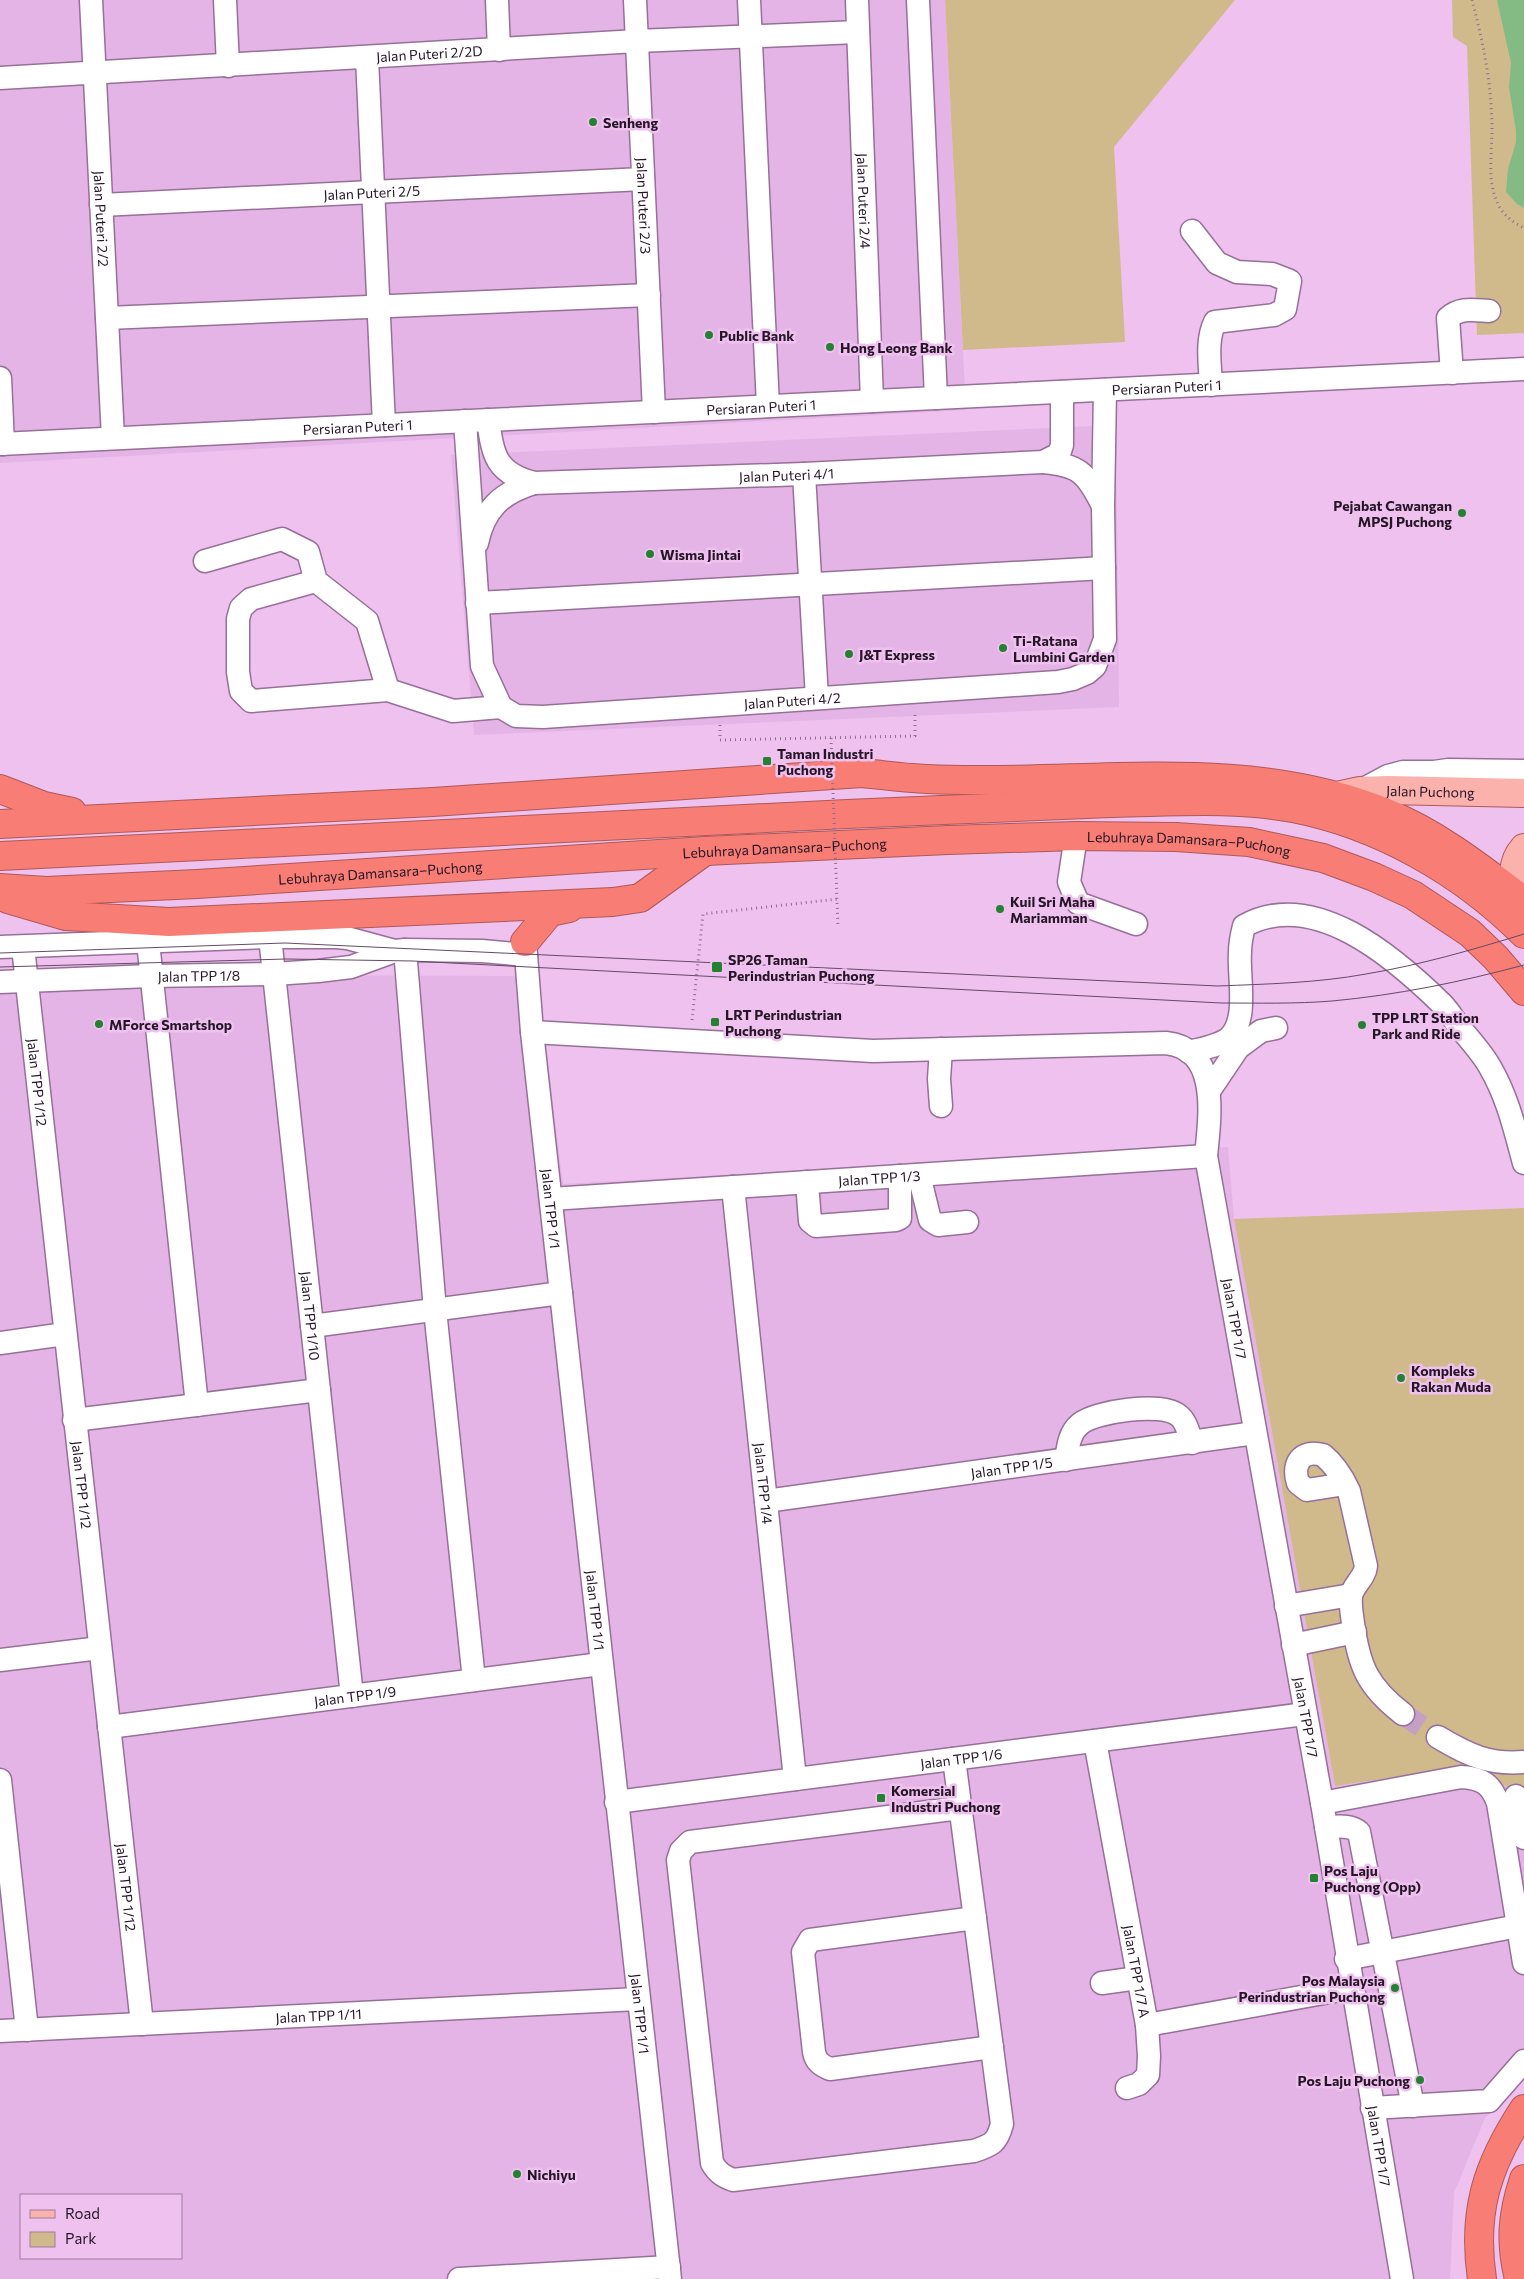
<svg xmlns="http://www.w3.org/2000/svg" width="1524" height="2279" font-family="Commissioner,sans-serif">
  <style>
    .built { fill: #e5b4e6; fill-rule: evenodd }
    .green { fill: #d0ba8b }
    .water { fill: #84bb85 }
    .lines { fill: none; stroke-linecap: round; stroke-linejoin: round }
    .minor-tunnel { stroke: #c69fc7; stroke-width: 22; stroke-dasharray: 22 11; stroke-linecap: butt }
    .minor-casing { stroke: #976f99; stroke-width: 25 }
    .major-casing { stroke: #ae5959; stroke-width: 30 }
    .highway-casing { stroke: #ae5959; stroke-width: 30 }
    .path { stroke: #8e6f8f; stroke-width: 3; stroke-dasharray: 1 4; stroke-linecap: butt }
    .minor { stroke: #fff; stroke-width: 22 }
    .major { stroke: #fbb1ac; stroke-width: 28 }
    .highway { stroke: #f87d75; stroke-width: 28 }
    .tram { stroke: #644b65; stroke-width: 1 }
    .path-bridge { stroke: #8e6f8f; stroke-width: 3; stroke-dasharray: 1 4; stroke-linecap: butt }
    .poi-dot { fill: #258132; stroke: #eec1ef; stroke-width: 2 }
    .labels { text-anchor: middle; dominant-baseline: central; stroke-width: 5; stroke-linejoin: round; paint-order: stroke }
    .street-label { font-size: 14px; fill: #251526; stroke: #eec1ef }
    .poi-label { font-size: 14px; font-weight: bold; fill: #251526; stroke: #eec1ef; text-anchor: start }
  </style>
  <rect width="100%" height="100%" fill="#eec1ef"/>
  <path class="built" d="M0 0H945L966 410 0 463Z
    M1116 425 1119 707 474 735 451 455Z
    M32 974 537 976 563 1184 1228 1147 1234 1219 1335 1786 1462 1767 1524 1794V2073L1485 2118 1454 2193 1450 2279H0V975ZM21 2195H181V2258H21Z"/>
  <path class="green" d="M945 0H1235L1114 147 1125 342 963 350Z
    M1452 0H1524V333L1477 335 1467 46 1453 37Z
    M1524 1208V1794L1462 1767 1335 1786 1234 1219Z"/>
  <path class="water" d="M1497 0H1524V208L1517 204 1506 192 1508 169 1516 142V131L1509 87 1511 63Z"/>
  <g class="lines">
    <path class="minor-tunnel" d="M1403 1714 1438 1737"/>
    <g class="minor-casing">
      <g id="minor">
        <path id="s1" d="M91 0 113 438"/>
        <path d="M225 0 228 66"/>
        <path d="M497 0 499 50"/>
        <path id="s2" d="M635 0 654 412"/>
        <path d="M749 0 768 406"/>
        <path id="s3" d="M857 0 872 401"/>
        <path d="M918 0 936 398"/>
        <path d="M367 58 384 425"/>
        <path id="s4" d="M0 78 637 41 858 32"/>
        <path id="s5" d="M101 205 643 179"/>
        <path d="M1192 231 1217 263 1237 272 1272 274 1290 281 1285 309 1274 315 1215 322C1206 340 1210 364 1211 385"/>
        <path d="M107 318 649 295"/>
        <path d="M1452 373 1448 318C1460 307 1473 310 1489 311"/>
        <path d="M0 378 3 444"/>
        <path id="s6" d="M488 420C493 456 496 473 534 483L804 474 1043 462 1059 454 1062 445V392"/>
        <path id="s7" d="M465 421 482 666 501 707 516 716 543 717 1058 682 1073 679 1087 673 1095 666 1105 639 1103 506 1105 390"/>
        <path id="s8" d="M0 444 1524 369"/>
        <path d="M1043 462C1078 465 1086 472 1102 504"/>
        <path d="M804 474 817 698"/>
        <path d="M477 543C484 509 501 493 534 483"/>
        <path d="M205 561 282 539 308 552 316 581 367 621 388 690"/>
        <path d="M316 581 251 599 241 608 238 619V672L241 691 251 701 388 690 453 711 501 707"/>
        <path d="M477 603 1104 568"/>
        <path d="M1360 791 1388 776 1403 772H1434L1448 770 1524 771"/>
        <path d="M1076 836 1069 882 1078 903 1136 924"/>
        <path id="s9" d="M270 937 352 1696"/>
        <path d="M148 942 197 1405"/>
        <path id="s10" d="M525 942 532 1032 561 1293 670 2279"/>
        <path d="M0 947 270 937H336L347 938 395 951"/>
        <path id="s11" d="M23 947 142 2024"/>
        <path d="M405 950 435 1310 474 1680"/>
        <path id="s12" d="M0 982 151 976 274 974 318 971 351 967 395 951 405 950 482 951 526 955"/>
        <path id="s13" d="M532 1032 873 1051 1166 1043C1220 1049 1210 1116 1206 1156L1322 1803 1402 2279"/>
        <path d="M941 1049 939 1079 941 1106"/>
        <path d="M1189 1052C1200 1049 1219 1046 1229 1038 1249 1020 1238 976 1240 952 1240 943 1242 934 1244 926 1314 887 1395 958 1442 1004 1449 1011 1454 1020 1460 1028 1471 1041 1482 1053 1490 1067 1508 1098 1515 1130 1524 1163"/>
        <path d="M1209 1091 1238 1048 1261 1031 1276 1028"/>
        <path d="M919 1175 930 1220 938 1225 967 1222"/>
        <path d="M807 1182 810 1221 816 1226 896 1220 900 1218V1176"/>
        <path id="s14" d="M733 1187 795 1779"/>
        <path id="s15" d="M551 1199 1206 1156"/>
        <path d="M312 1326 561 1293"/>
        <path d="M0 1343 65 1334"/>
        <path d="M74 1420 319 1390"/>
        <path d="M1066 1460C1068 1447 1069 1433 1080 1424 1096 1411 1161 1402 1178 1415 1186 1420 1189 1434 1192 1443"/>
        <path d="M1345 1484 1307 1490 1298 1483C1292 1464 1301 1449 1323 1455 1334 1464 1343 1478 1349 1491L1366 1566C1365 1578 1353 1585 1351 1596 1350 1605 1352 1615 1353 1623 1359 1667 1368 1687 1403 1714"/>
        <path id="s16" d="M766 1501 1255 1433"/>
        <path d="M1286 1606 1351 1595"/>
        <path d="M1293 1645 1355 1632"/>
        <path d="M0 1660 100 1648"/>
        <path id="s17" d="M109 1727 601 1664"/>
        <path d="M1438 1737C1468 1755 1489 1765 1524 1762"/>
        <path id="s18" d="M1095 1741 1147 2025 1149 2056 1148 2075 1139 2084 1127 2088"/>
        <path d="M954 1759 1002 2124C997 2143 992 2145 974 2151L733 2180C723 2176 718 2173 712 2163L678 1860 681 1851 690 1842 960 1808"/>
        <path d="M0 1780 27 2030"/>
        <path d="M1516 1796 1524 1838"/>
        <path id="s19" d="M616 1802 1305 1714"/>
        <path d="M1322 1803 1461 1777C1482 1778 1491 1784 1498 1803L1524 1963"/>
        <path d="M1326 1827C1336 1827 1350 1824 1359 1832L1413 2106"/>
        <path d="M975 1918 810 1940 803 1952 814 2052C816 2062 821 2065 830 2069L992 2047"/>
        <path d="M1346 1959 1518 1926"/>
        <path d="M1102 1983 1138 1978"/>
        <path d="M1147 2025 1351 1988"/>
        <path id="s20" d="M0 2031 638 1999"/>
        <path d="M1372 2108 1489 2101 1524 2061"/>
        <path d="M459 2279 669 2267"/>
      </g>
    </g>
    <g class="major-casing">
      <g id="major">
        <path id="s21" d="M1337 796 1360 791 1388 790 1524 793"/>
        <path d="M1518 896C1513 878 1511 863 1524 848"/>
      </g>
    </g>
    <g class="highway-casing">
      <g id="highway">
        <path d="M0 789 44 806 72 812"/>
        <path d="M0 824 433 802 862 773C884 775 905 778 927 779 1079 787 1238 753 1384 812 1435 832 1481 868 1524 901"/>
        <path d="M0 856C282 842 564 828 847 814 935 810 1024 806 1113 803 1174 802 1233 797 1293 808 1380 825 1462 872 1524 934"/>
        <path id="s22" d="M0 888 46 891 197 884 705 851 948 840 1076 836 1176 837 1249 842 1323 858 1374 877 1413 895 1470 933 1496 958 1524 991"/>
        <path d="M8 899 66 916 169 922 613 902 640 898 705 851"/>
        <path d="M525 942 550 912 569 908"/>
        <path d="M1482 2279C1472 2212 1487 2165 1524 2109"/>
        <path d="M1519 2279C1510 2242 1512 2215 1524 2179"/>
      </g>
    </g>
    <path class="path" d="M1472 0C1483 41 1492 86 1492 129 1492 153 1487 180 1497 202 1502 214 1512 222 1524 228
      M720 725V740L915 736V712
      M692 1020 703 914 838 899"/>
    <use href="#minor" class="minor"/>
    <use href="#major" class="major"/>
    <use href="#highway" class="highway"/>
    <path class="tram" d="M0 953 285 943 1218 986C1267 984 1317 983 1366 974 1420 965 1472 950 1524 934
      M0 967 286 959 413 961 1221 1003C1258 1003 1295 1004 1332 1001 1397 995 1461 982 1524 965"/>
    <path class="path-bridge" d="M831 738 838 926"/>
  </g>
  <g class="poi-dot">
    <circle cx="593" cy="122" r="5"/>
    <circle cx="709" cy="335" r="5"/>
    <circle cx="830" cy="347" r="5"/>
    <circle cx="1462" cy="513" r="5"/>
    <circle cx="650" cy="554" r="5"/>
    <circle cx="1003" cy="648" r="5"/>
    <circle cx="849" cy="654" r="5"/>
    <rect x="762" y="756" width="10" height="10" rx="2.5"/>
    <circle cx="1000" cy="909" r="5"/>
    <rect x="711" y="961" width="12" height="12" rx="2.5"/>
    <rect x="710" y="1017" width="10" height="10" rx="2.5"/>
    <circle cx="99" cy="1024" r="5"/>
    <circle cx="1362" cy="1025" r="5"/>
    <circle cx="1401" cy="1378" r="5"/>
    <rect x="876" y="1793" width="10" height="10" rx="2.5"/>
    <rect x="1309" y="1873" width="10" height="10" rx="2.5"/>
    <circle cx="1395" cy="1988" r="5"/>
    <circle cx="1420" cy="2080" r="5"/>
    <circle cx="517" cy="2174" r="5"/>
  </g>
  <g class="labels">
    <g class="street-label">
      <text stroke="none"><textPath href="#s4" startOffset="430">Jalan Puteri 2/2D</textPath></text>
      <text stroke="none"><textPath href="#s5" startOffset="271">Jalan Puteri 2/5</textPath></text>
      <text stroke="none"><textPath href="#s3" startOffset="201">Jalan Puteri 2/4</textPath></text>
      <text stroke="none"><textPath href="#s2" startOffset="206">Jalan Puteri 2/3</textPath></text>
      <text stroke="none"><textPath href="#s1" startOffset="219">Jalan Puteri 2/2</textPath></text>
      <text stroke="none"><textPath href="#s8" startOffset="1168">Persiaran Puteri 1</textPath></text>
      <text stroke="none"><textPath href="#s8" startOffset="762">Persiaran Puteri 1</textPath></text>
      <text stroke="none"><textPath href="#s8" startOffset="358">Persiaran Puteri 1</textPath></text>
      <text stroke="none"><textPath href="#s6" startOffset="338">Jalan Puteri 4/1</textPath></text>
      <text stroke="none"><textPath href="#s7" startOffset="585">Jalan Puteri 4/2</textPath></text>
      <text stroke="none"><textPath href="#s21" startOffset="94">Jalan Puchong</textPath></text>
      <text stroke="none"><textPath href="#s22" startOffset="1191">Lebuhraya Damansara–Puchong</textPath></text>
      <text stroke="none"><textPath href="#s22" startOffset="786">Lebuhraya Damansara–Puchong</textPath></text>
      <text stroke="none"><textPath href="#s22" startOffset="381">Lebuhraya Damansara–Puchong</textPath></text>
      <text stroke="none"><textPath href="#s12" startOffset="199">Jalan TPP 1/8</textPath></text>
      <text stroke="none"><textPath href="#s11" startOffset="136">Jalan TPP 1/12</textPath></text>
      <text stroke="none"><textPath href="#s15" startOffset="329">Jalan TPP 1/3</textPath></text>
      <text stroke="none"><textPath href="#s10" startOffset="268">Jalan TPP 1/1</textPath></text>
      <text stroke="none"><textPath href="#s9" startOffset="381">Jalan TPP 1/10</textPath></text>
      <text stroke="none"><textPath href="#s13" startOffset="935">Jalan TPP 1/7</textPath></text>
      <text stroke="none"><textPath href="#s16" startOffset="248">Jalan TPP 1/5</textPath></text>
      <text stroke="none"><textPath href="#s14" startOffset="298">Jalan TPP 1/4</textPath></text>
      <text stroke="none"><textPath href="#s11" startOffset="541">Jalan TPP 1/12</textPath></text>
      <text stroke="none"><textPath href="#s10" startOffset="672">Jalan TPP 1/1</textPath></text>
      <text stroke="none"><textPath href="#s17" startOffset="248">Jalan TPP 1/9</textPath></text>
      <text stroke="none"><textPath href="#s13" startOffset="1340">Jalan TPP 1/7</textPath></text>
      <text stroke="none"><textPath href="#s19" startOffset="348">Jalan TPP 1/6</textPath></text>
      <text stroke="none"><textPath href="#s11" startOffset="946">Jalan TPP 1/12</textPath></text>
      <text stroke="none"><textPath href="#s18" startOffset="234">Jalan TPP 1/7 A</textPath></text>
      <text stroke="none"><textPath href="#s10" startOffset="1078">Jalan TPP 1/1</textPath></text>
      <text stroke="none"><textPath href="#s20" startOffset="319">Jalan TPP 1/11</textPath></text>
      <text stroke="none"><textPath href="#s13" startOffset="1775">Jalan TPP 1/7</textPath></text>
    </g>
    <g class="poi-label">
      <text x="603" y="122">Senheng</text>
      <text x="719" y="335">Public Bank</text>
      <text x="840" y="347">Hong Leong Bank</text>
      <text x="1452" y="505" text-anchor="end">Pejabat Cawangan<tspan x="1452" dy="16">MPSJ Puchong</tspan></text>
      <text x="660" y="554">Wisma Jintai</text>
      <text x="1013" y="640">Ti-Ratana<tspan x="1013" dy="16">Lumbini Garden</tspan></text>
      <text x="859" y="654">J&amp;T Express</text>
      <text x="777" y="753">Taman Industri<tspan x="777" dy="16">Puchong</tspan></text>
      <text x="1010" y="901">Kuil Sri Maha<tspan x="1010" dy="16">Mariamman</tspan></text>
      <text x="728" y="959">SP26 Taman<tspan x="728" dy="16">Perindustrian Puchong</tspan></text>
      <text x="725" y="1014">LRT Perindustrian<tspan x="725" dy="16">Puchong</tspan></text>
      <text x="1372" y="1017">TPP LRT Station<tspan x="1372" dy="16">Park and Ride</tspan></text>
      <text x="109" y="1024">MForce Smartshop</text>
      <text x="1411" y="1370">Kompleks<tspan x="1411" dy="16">Rakan Muda</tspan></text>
      <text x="891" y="1790">Komersial<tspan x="891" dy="16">Industri Puchong</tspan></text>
      <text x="1324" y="1870">Pos Laju<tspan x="1324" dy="16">Puchong (Opp)</tspan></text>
      <text x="1385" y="1980" text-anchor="end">Pos Malaysia<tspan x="1385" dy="16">Perindustrian Puchong</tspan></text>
      <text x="1410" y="2080" text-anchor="end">Pos Laju Puchong</text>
      <text x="527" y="2174">Nichiyu</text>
    </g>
  </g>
  <rect x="20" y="2194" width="162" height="65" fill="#eec1ef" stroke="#9e7c9f"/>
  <rect x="30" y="2210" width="25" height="8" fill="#fbb1ac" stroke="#9e7c9f"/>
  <text x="65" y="2219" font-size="15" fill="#251526">Road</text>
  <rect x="30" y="2232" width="25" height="15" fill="#d0ba8b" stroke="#9e7c9f"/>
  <text x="65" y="2244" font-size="15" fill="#251526">Park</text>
</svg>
